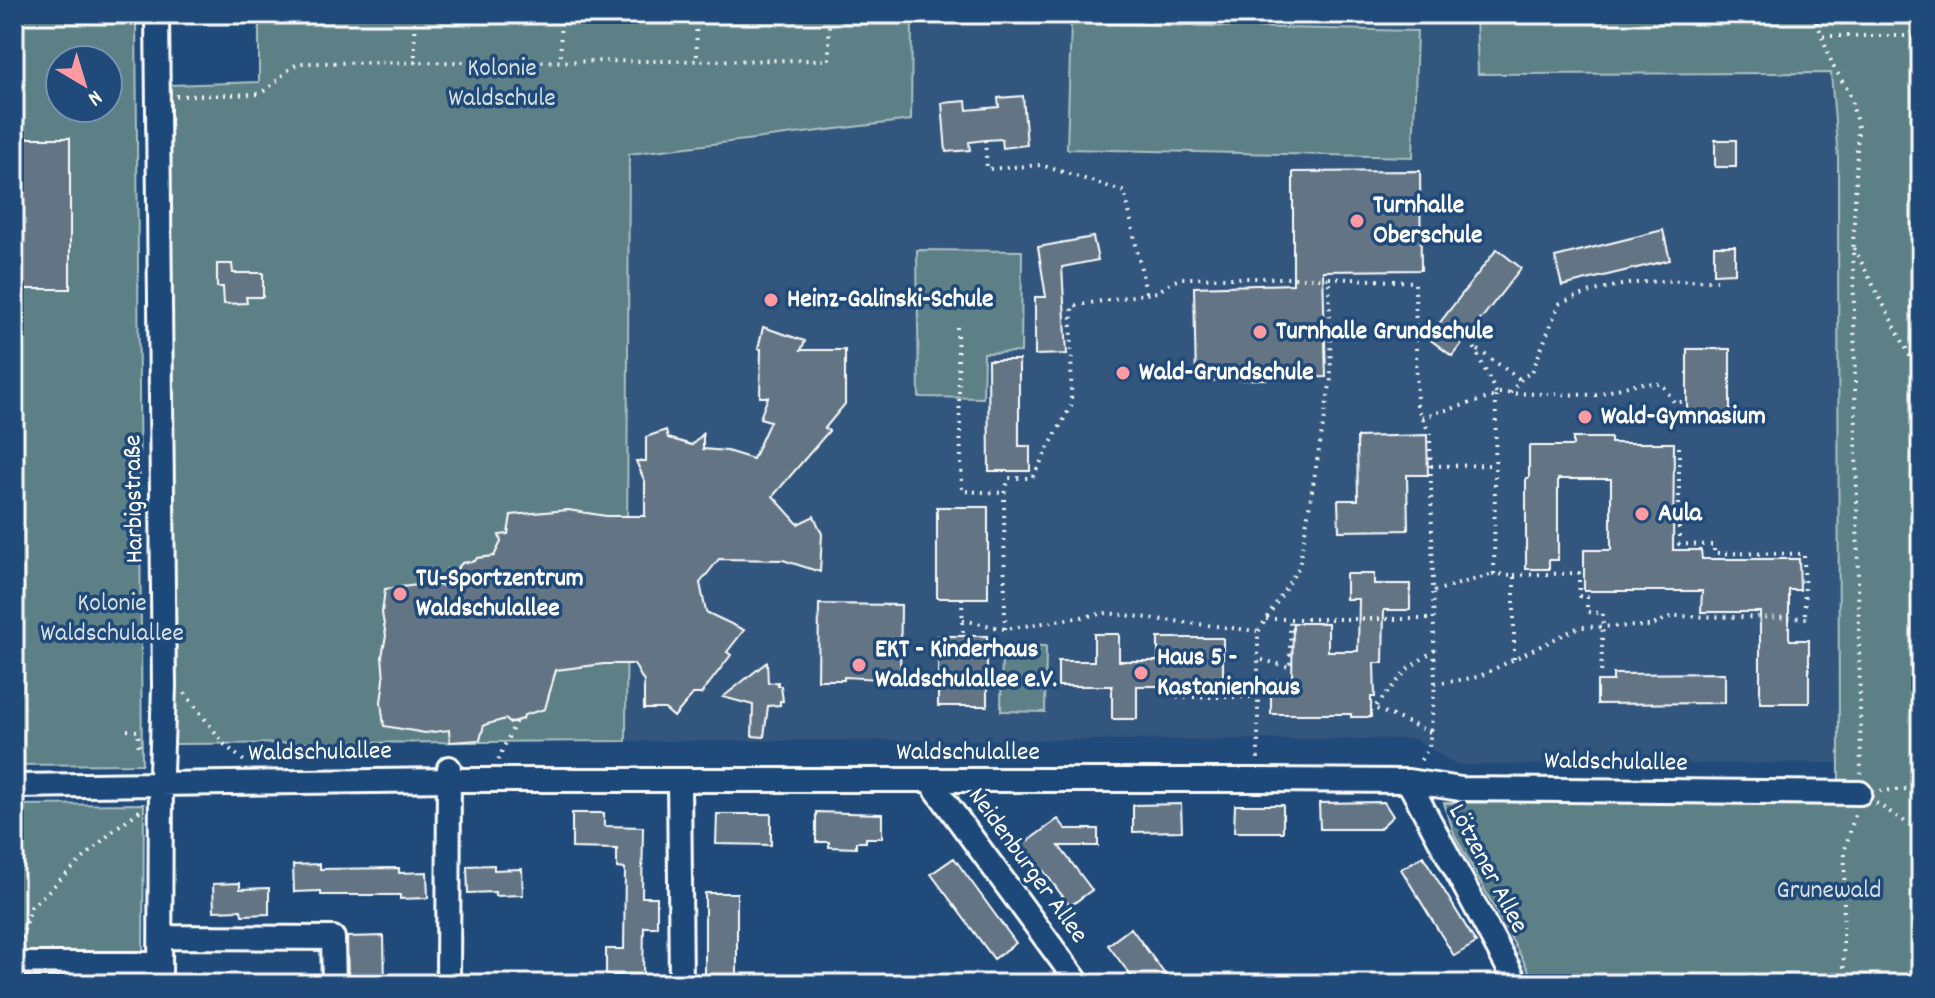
<svg xmlns="http://www.w3.org/2000/svg" width="1935" height="998" font-family="Dekko,sans-serif">
  <style>
    .built { fill: #33577d }
    .green { fill: #5b8086; stroke: #adc0c2; stroke-width: 2; fill-rule: evenodd }
    .building { fill: #637584; stroke: #fff; stroke-width: 2 }
    .lines { fill: none; stroke-linecap: round; stroke-linejoin: round }
    .minor-casing { stroke: #fff; stroke-width: 28 }
    .path { stroke: #fff; stroke-width: 4; stroke-dasharray: 2 6; stroke-linecap: butt }
    .minor { stroke: #1f4a7a; stroke-width: 22 }
    .poi-dot { fill: #ff9aa2; stroke: #1f4a7a; stroke-width: 3 }
    .labels { text-anchor: middle; dominant-baseline: central; stroke-width: 7; stroke-linejoin: round; paint-order: stroke }
    .park-label { font-size: 26px; fill: #d6dfe1; stroke: #1f4a7a }
    .poi-label { font-size: 26px; font-weight: bold; fill: #fff; stroke: #1f4a7a; text-anchor: start }
    .street-label { font-size: 26px; fill: #fff; stroke: #1f4a7a }
  </style>
  <rect width="100%" height="100%" fill="#1f4a7a"/>
  <filter id="ink" filterUnits="userSpaceOnUse"><feTurbulence type="fractalNoise" baseFrequency=".0125" numOctaves="2"/><feDisplacementMap in="SourceGraphic" scale="16" xChannelSelector="R" yChannelSelector="G"/><feConvolveMatrix kernelMatrix="1 2 1 2 8 2 1 2 1" color-interpolation-filters="sRGB"/></filter>
  <g filter="url(#ink)">
    <path class="built" d="M912 14H1476L1478 74 1831 73 1838 158 1839 763 1456 765 1415 739 626 741 629 154 911 120Z"/>
    <path class="green" d="M14 14H136L142 764 14 765ZM60 60H108V108H60Z
      M259 14H912L911 120 629 154 626 741 174 744 170 85 259 82Z
      M1476 14H1921V984H1536L1455 836 1444 803 1839 798 1838 158 1831 73 1478 74Z
      M1071 23 1417 31 1413 157 1067 149Z
      M917 250 1022 251 1021 352 984 353 983 398 919 397Z
      M1002 645 1046 646 1045 712 1001 711Z
      M144 804 143 954H14V805Z"/>
    <path class="building" d="M1023 96 1027 145 1003 148 1002 139 985 140 969 142 970 150 946 152 942 103 966 101 967 110 999 107 998 98Z
      M14 138H70V289H14Z
      M1715 140H1736V167H1715Z
      M1420 171 1421 270 1323 271 1326 377 1196 381 1194 287 1293 284V172Z
      M1663 230 1670 260 1562 286 1555 257Z
      M1093 237 1098 260 1062 267 1067 354 1035 355V297H1046L1038 247Z
      M1714 246H1735V273L1714 274Z
      M1497 249 1521 268 1452 356 1428 338Z
      M217 264H232L233 273H263V297H246L247 303 224 304 223 287H217Z
      M763 327 805 341 801 350H845V404L825 428 829 431 773 496 798 524 814 516 822 534 820 572 783 560 719 559 700 583 706 612 744 630 727 652 731 655 701 694H693L674 717 665 709H644V682L634 664H604L556 670 545 709 524 715 523 719 509 723 506 719 484 725 480 740 450 742 449 730 425 733 384 726 381 702 384 680 382 656 386 636 382 613 385 589 426 584 445 586 447 569H457L462 563 475 561 477 558 494 556 501 542 499 535 508 534 511 515 568 510 606 516H645V482L636 461H646V437L666 430 668 438 692 445 703 434V449L727 451 753 459 770 421 760 418 768 397H760L761 349H758Z
      M1687 349H1730V414L1687 415Z
      M988 360H1019V446H1030V471H989Z
      M1427 435 1428 475H1407L1408 530 1339 531 1338 500H1358L1357 437Z
      M1573 438H1611V443H1674L1673 550H1701L1702 559H1799L1800 590H1789V637L1790 640H1809V703H1760V612H1701L1702 591H1584V550H1611V479H1558V560H1549V569H1526V478H1529V446H1573Z
      M937 507H988V598H937Z
      M1346 574H1374V584H1410V610H1384L1383 663H1374L1375 697H1371V717H1351V714H1271V680H1292L1293 623H1328V651H1358L1359 599H1346Z
      M819 604 901 605 900 680 844 677V680H818Z
      M1094 634H1119V661H1158V638H1223V686H1137V719H1112V686H1058V661H1094Z
      M938 636H987V706H938Z
      M767 662 768 683 778 682V686H781L783 701H780V705L768 706 764 737 752 736 753 705 723 697Z
      M1725 673V703L1597 704V681H1613V674Z
      M1384 802 1393 816 1379 829H1320L1319 803Z
      M1181 804 1182 831 1133 832V805Z
      M1235 805H1283V832H1234Z
      M816 812 882 814V838H866V842H856V848L829 847V842H816Z
      M572 813H604V826L643 827 642 897H657V927H644L643 976 606 975V949H624L625 869 617 868V849L572 848Z
      M717 814H771V845L716 844Z
      M1058 819 1066 829H1098V846H1059L1092 890 1070 906 1042 869 1037 873 1018 848Z
      M1423 856 1476 943 1454 956 1401 869Z
      M954 858 1016 943 994 959 931 874Z
      M320 864V869L399 868V873L427 872 428 898 400 899V895H321V891L294 892 293 865Z
      M494 865V870L522 869 523 895 495 896V892L468 893 467 866Z
      M240 883V889L269 888V914L242 915 241 910 214 911 213 884Z
      M705 893H737V984H705Z
      M1131 928 1172 984H1137L1108 945Z
      M384 936 385 984H348L347 937Z"/>
    <g class="lines">
      <g class="minor-casing">
        <path id="minor" d="M157 14 164 687 161 772 160 984
          M679 780 681 984
          M930 781 1079 984
          M1408 781 1517 984
          M14 786 449 780H1258L1408 781 1461 789 1860 793
          M161 937 333 938 334 984
          M14 964H160
          M448 984 449 768"/>
      </g>
      <path class="path" d="M414 14 415 63
        M560 14 561 62
        M696 14 697 62
        M1814 14 1833 66 1849 92 1858 127 1853 246 1861 774
        M1823 36H1921
        M176 96 258 94C275 87 283 70 300 63L829 60V14
        M985 140 987 169 1041 165 1125 192 1146 293
        M1854 248 1921 377
        M1329 278 1415 282 1417 407 1430 434 1435 684 1429 748 1420 761
        M957 327 962 491 1003 493
        M1496 393 1474 347 1521 380
        M1510 393 1523 377 1532 372 1559 304C1616 279 1656 281 1717 280
        M1422 417 1496 396
        M1679 447V544L1714 545V553L1804 554 1805 618
        M1431 466 1495 465
        M1514 575 1579 573V596L1587 597V612L1603 613 1601 677
        M1434 591 1494 574
        M962 598 963 636
        M1266 619H1434
        M963 620 1005 629 1107 613 1257 631
        M1005 629 1004 494 1009 478H1032L1071 406 1072 306 1157 292 1180 278H1329L1331 379 1299 567 1258 632V760
        M1514 659V575L1494 574 1496 393 1596 395 1639 383 1662 384 1674 402H1683
        M1262 660 1290 667V619
        M1435 684 1478 677 1579 627 1651 626 1672 616 1810 618
        M185 693 225 745 244 761
        M1177 697H1258
        M127 730 138 731 139 750
        M1430 732 1374 708 1408 669 1434 650
        M498 760 516 721
        M1880 791 1921 788
        M1876 803 1921 832
        M19 946 31 907 116 828 141 810
        M1845 984 1843 945 1845 849 1856 811"/>
      <use href="#minor" class="minor"/>
    </g>
  </g>
  <g class="poi-dot">
    <circle cx="1357" cy="221" r="8"/>
    <circle cx="771" cy="300" r="8"/>
    <circle cx="1260" cy="332" r="8"/>
    <circle cx="1123" cy="373" r="8"/>
    <circle cx="1585" cy="417" r="8"/>
    <circle cx="1642" cy="514" r="8"/>
    <circle cx="400" cy="594" r="8"/>
    <circle cx="859" cy="665" r="8"/>
    <circle cx="1141" cy="673" r="8"/>
  </g>
  <g class="labels">
    <g class="park-label">
      <text x="502" y="69">Kolonie<tspan x="502" dy="30">Waldschule</tspan></text>
      <text x="112" y="604">Kolonie<tspan x="112" dy="30">Waldschulallee</tspan></text>
      <text x="1829" y="891">Grunewald</text>
    </g>
    <g class="poi-label">
      <text x="1373" y="206">Turnhalle<tspan x="1373" dy="30">Oberschule</tspan></text>
      <text x="787" y="300">Heinz-Galinski-Schule</text>
      <text x="1276" y="332">Turnhalle Grundschule</text>
      <text x="1139" y="373">Wald-Grundschule</text>
      <text x="1601" y="417">Wald-Gymnasium</text>
      <text x="1658" y="514">Aula</text>
      <text x="416" y="579">TU-Sportzentrum<tspan x="416" dy="30">Waldschulallee</tspan></text>
      <text x="875" y="650">EKT - Kinderhaus<tspan x="875" dy="30">Waldschulallee e.V.</tspan></text>
      <text x="1157" y="658">Haus 5 -<tspan x="1157" dy="30">Kastanienhaus</tspan></text>
    </g>
    <g class="street-label">
      <text transform="translate(135 499) rotate(-91)">Harbigstraße</text>
      <text transform="translate(320 753) rotate(-1)">Waldschulallee</text>
      <text x="968" y="753">Waldschulallee</text>
      <text transform="translate(1616 763) rotate(1)">Waldschulallee</text>
      <text transform="translate(1027 866) rotate(54)">Neidenburger Allee</text>
      <text transform="translate(1487 869) rotate(62)">Lötzener Allee</text>
    </g>
  </g>
  <rect width="1935" height="998" fill="none" stroke="#1f4a7a" stroke-width="48"/>
  <rect x="24" y="24" width="1887" height="950" fill="none" stroke="#fff" stroke-width="3" filter="url(#ink)"/>
  <g transform="translate(84 84) rotate(142)"><circle r="38" fill="#1f4a7a" stroke="#7992af" stroke-width="2"/>
  <path d="M0-6L14 30L0 20L-14 30Z" fill="#ff9aa2"/>
  <text y="-12" font-size="22" font-weight="bold" text-anchor="middle" fill="#ffffff">N</text>
  </g>
</svg>
